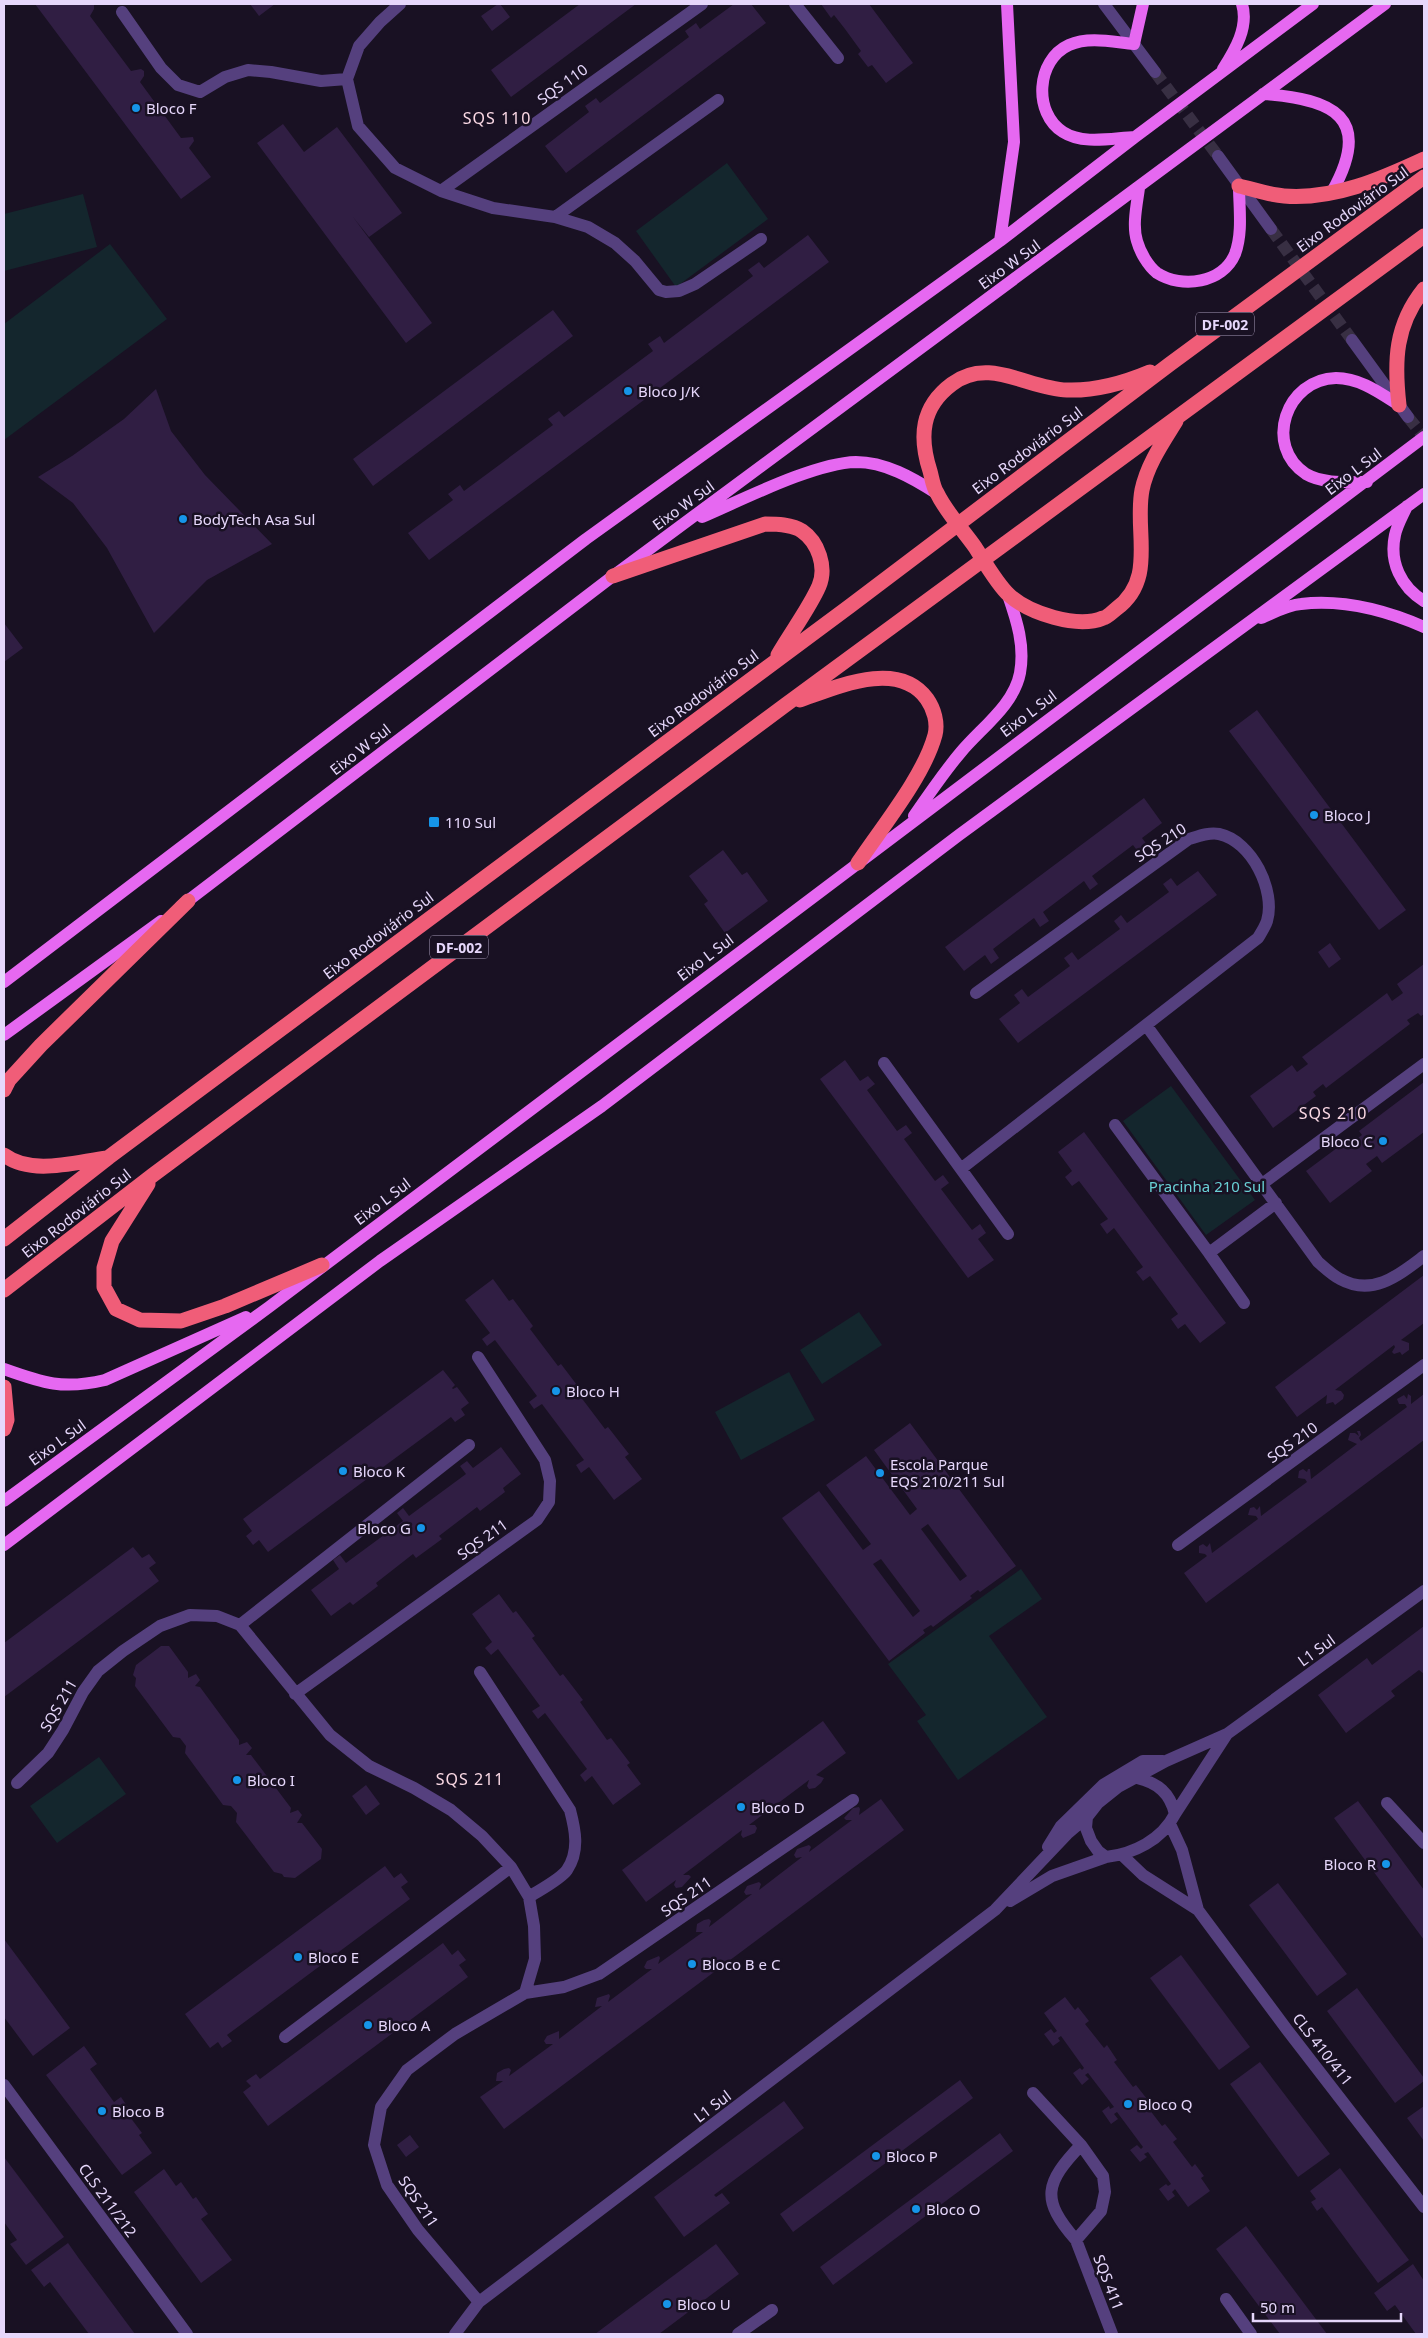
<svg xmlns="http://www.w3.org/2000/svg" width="1428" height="2338" font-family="'Noto Sans',sans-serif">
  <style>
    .green { fill: #14262d }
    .building { fill: #301e43; fill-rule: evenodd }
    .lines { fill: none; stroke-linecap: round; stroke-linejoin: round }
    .minor-tunnel { stroke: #382f43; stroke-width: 12; stroke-dasharray: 12 6; stroke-linecap: butt }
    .minor { stroke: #55407e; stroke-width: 12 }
    .major { stroke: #e668f1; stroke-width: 12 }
    .highway { stroke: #f05d78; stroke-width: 15 }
    .poi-dot { fill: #1695e8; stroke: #191123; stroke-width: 2 }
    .labels { text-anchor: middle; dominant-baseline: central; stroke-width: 5; stroke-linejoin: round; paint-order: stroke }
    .shield { fill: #191123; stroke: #a89cba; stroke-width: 1 }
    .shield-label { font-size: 14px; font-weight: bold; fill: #e6d7fb }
    .street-label { font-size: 15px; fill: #e6d7fb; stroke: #191123 }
    .poi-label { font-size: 15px; fill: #e6d7fb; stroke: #191123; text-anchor: start }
    .park-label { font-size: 15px; fill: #69d0d5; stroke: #191123 }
    .neighbourhood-label { font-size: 16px; letter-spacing: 1px; fill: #fbd9e5; stroke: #191123 }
  </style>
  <rect width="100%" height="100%" fill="#191123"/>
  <path class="green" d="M727 163 768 219 676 287 636 231Z
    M83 194 97 247 4 271V214Z
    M110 244 167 319 4 440V324Z
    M1171 1086 1255 1200 1206 1235 1123 1121Z
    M859 1312 882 1345 822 1384 800 1350Z
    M789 1372 815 1420 741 1460 715 1412Z
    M1021 1569 1042 1599 989 1636 1047 1717 958 1780 917 1721 926 1715 888 1664Z
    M99 1757 126 1794 57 1843 30 1806Z"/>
  <path class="building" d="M35 4H94V9L90 16 131 71 141 69 144 71V76L140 82 181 138 193 137 194 141 189 148 211 177 181 199Z
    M250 4H275L259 16Z
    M498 4H500L510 17 492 31 481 16Z
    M580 4H636L511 97 491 70Z
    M734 4H751L766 23 566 173 545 146 589 112 585 106 596 98 600 103 689 37 685 31 696 23 700 29Z
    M821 4H869L913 63 886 83 872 65 868 67 858 54 861 51 845 29 834 15 831 18Z
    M283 124 304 152 337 127 402 213 369 237 353 217 432 323 406 343 257 143Z
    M808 235 829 262 429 560 408 533 453 500 448 494 460 485 464 491 553 425 548 419 559 411 564 417 653 351 648 344 660 336 664 343 753 276 748 270 759 262 764 268Z
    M553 310 573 336 373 486 353 459Z
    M156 389 171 431 205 475 272 544 207 580 154 633 107 548 73 503 38 477 72 456 124 419Z
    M4 623 23 648 4 662Z
    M1257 710 1406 910 1379 930 1229 731Z
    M1144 798 1162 823 1142 838 1148 846 1139 853 1133 845 1092 876 1098 884 1090 890 1084 881 1043 912 1049 921 1040 927 1034 918 993 949 999 958 991 964 985 955 964 971 945 947Z
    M723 850 742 875 747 872 768 901 725 933 704 904 708 901 689 876Z
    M1198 871 1217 895 1018 1043 999 1019 1020 1003 1014 995 1022 989 1028 997 1070 966 1064 958 1072 952 1078 960 1120 929 1114 921 1121 915 1127 923 1169 892 1163 884 1171 878 1177 886Z
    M1330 943 1341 959 1329 968 1318 952Z
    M1424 964V1014L1421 1016 1418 1013 1407 1020 1410 1024 1326 1088 1323 1084 1313 1092 1316 1096 1273 1128 1250 1096 1292 1065 1297 1072 1308 1064 1302 1057 1387 993 1392 1001 1403 993 1397 984Z
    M845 1060 860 1081 868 1076 875 1084 867 1090 897 1131 906 1125 912 1133 904 1139 935 1181 943 1175 949 1183 941 1189 972 1230 980 1224 986 1233 978 1239 994 1260 968 1278 820 1079Z
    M1424 1082V1132L1382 1163 1377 1156 1366 1164 1372 1171 1330 1203 1306 1171 1349 1139 1351 1143 1362 1135 1359 1131Z
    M1084 1132 1226 1323 1200 1343 1185 1324 1178 1329 1171 1319 1178 1314 1150 1276 1143 1281 1136 1272 1143 1267 1114 1228 1107 1234 1100 1224 1108 1219 1079 1181 1072 1186 1065 1177 1072 1171 1058 1152Z
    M1424 1275V1323L1401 1340 1409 1343V1350L1402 1355 1400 1352 1394 1354 1392 1352 1395 1347 1394 1345 1335 1390 1341 1391 1344 1395 1343 1399 1335 1405 1333 1402 1326 1404 1327 1395 1297 1417 1275 1387Z
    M493 1279 509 1301 513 1299 533 1326 530 1329 558 1366 561 1364 580 1389 577 1392 605 1429 608 1427 629 1454 625 1457 642 1479 614 1500 589 1467 581 1473 576 1465 584 1460 542 1404 534 1409 529 1402 537 1396 495 1340 487 1346 482 1339 490 1333 465 1300Z
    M443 1370 455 1385 452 1388 453 1389 457 1387 469 1403 461 1409 465 1415 455 1422 451 1417 268 1552 259 1540 253 1545 246 1536 252 1531 243 1519Z
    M1408 1394 1411 1396V1404L1424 1394V1440L1206 1603 1184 1573 1207 1556 1205 1554 1199 1553V1546L1203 1544 1207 1547 1210 1543 1212 1553 1258 1519 1256 1516 1248 1515 1250 1508 1254 1507 1257 1510 1260 1506 1261 1516 1307 1482 1305 1479 1298 1478 1299 1471 1303 1469 1307 1472 1308 1469H1310L1311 1479 1357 1444 1348 1440 1350 1433H1355L1359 1436 1357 1431H1360L1361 1435 1359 1438 1361 1441 1407 1407 1405 1404H1399L1397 1399 1404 1395 1407 1399Z
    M910 1423 1016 1566 980 1592 978 1590 970 1596 972 1598 933 1627 931 1625 923 1630 925 1633 889 1661 782 1518 819 1491 863 1550 871 1544 826 1485 866 1456 910 1515 917 1509 874 1450ZM928 1524 967 1576 960 1581 921 1529ZM881 1559 920 1611 913 1617 873 1564Z
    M501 1447 521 1474 503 1488 505 1492 480 1511 477 1507 439 1536 442 1539 416 1558 413 1554 376 1583 378 1586 353 1605 350 1602 331 1616 311 1590 339 1569 333 1560 340 1555 346 1563 403 1521 397 1513 403 1508 409 1516 466 1474 460 1466 467 1461 473 1468Z
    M133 1547 142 1558 149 1554 156 1563 149 1568 159 1581 4 1697V1643Z
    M499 1594 513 1613 516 1611 535 1636 532 1638 560 1676 563 1674 583 1700 580 1702 607 1740 611 1738 630 1763 627 1765 641 1784 613 1805 592 1776 585 1782 580 1775 587 1769 545 1713 538 1719 532 1711 540 1706 498 1649 491 1655 485 1648 492 1642 472 1614Z
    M1424 1626V1674L1419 1670 1391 1691 1395 1696 1346 1733 1318 1695 1367 1658 1372 1665Z
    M161 1646H169L188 1672V1678L196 1674 200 1680 195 1686 200 1687 239 1740V1745L247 1742 252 1748 246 1755H251L291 1808 290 1813 298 1810 302 1815 297 1823H302L322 1849 321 1859 295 1878 284 1877 282 1874 274 1872 236 1822 237 1813 231 1806 223 1805 185 1753 186 1746 180 1738 173 1737 135 1686 136 1678 133 1675 136 1665Z
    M823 1721 846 1753 816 1775 824 1778 821 1783 815 1788 809 1789 807 1786 809 1780 749 1825H755L757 1828 755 1833 743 1838 741 1835 742 1830 683 1875H689L691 1877 682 1887 676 1888 674 1885 676 1880 646 1902 622 1870Z
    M366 1785 380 1804 366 1815 352 1796Z
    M881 1799 904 1830 504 2129 480 2097 503 2081H496L497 2073 504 2069 509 2068 511 2070 509 2076 553 2044H546L544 2041 547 2036 559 2031V2039L602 2006 595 2007 597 1998 609 1994 610 1996 608 2002 652 1969H646L644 1967 647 1961 659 1956 660 1958 658 1964 703 1932H696L697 1924 704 1920 709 1919 711 1921 709 1927 752 1894 746 1895 744 1892 747 1886 759 1882 761 1884 759 1890 802 1857 796 1858 794 1855 797 1849 809 1845 811 1847 809 1852 852 1820H846L844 1818 853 1808 859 1807 860 1809 859 1815Z
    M1358 1801 1424 1890V1940L1334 1818Z
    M385 1866 394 1878 401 1873 408 1882 401 1887 410 1899 227 2035 232 2041 222 2048 218 2042 210 2048 185 2014Z
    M1278 1883 1347 1974 1317 1996 1249 1905Z
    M4 1939 70 2028 33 2056 4 2017Z
    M443 1943 452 1955 458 1950 466 1960 459 1965 468 1977 268 2126 243 2092 251 2086 246 2081 256 2074 260 2079Z
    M1181 1955 1250 2047 1219 2070 1150 1978Z
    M1357 1988 1424 2078V2081L1395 2103 1327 2011Z
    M1065 1997 1075 2010 1078 2007 1089 2021 1085 2024 1104 2048 1107 2045 1117 2060 1114 2062 1133 2087 1136 2085 1147 2099 1143 2101 1162 2126 1165 2124 1177 2139 1173 2142 1192 2167 1195 2164 1204 2176 1201 2178 1210 2191 1188 2207 1175 2189 1172 2192 1175 2196 1168 2201 1159 2189 1166 2184 1168 2186 1171 2184 1148 2152 1144 2154 1147 2157 1140 2162 1130 2150 1137 2145 1141 2149 1143 2147 1117 2112 1114 2114 1118 2119 1111 2124 1102 2111 1109 2106 1110 2109 1114 2107 1088 2073 1085 2075 1089 2079 1082 2085 1073 2073 1080 2068 1082 2070 1084 2068 1061 2036 1058 2038 1060 2041 1053 2046 1044 2034 1051 2029 1054 2033 1057 2031 1044 2013Z
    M84 2046 97 2064 90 2069 114 2102 121 2097 133 2115 130 2117 142 2133 139 2135 152 2153 122 2175 46 2075Z
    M1260 2062 1330 2154 1298 2177 1230 2084Z
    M960 2080 973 2098 793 2232 780 2214Z
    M784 2101 804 2128 714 2195 716 2197 722 2193 730 2203 684 2237 654 2197Z
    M1424 2106V2141L1407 2118Z
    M1000 2133 1013 2151 833 2285 820 2267Z
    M410 2135 419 2147 406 2157 397 2145Z
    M4 2157 64 2237 26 2265 10 2244 17 2240 4 2222Z
    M1340 2168 1409 2260 1378 2283 1322 2207 1317 2211 1311 2202 1316 2199 1310 2191Z
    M164 2169 176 2186 181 2182 193 2199 196 2197 208 2214 201 2219 232 2260 201 2283 134 2192Z
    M1246 2226 1327 2334H1280L1216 2249Z
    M68 2243 80 2260 135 2334H89L50 2282 44 2287 31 2270Z
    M716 2244 739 2274 659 2334H595Z
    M1413 2264 1424 2281V2334H1416L1395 2305 1387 2311 1374 2293Z"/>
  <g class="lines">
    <path class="minor-tunnel" d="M1155 72 1218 156
      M1271 229 1352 340
      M1408 417 1424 437"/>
    <path class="minor" d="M400 4 380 22 359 46 347 79 358 126 395 168 441 191 493 208 555 217 588 227 615 243 635 261 659 290 666 292 679 291 695 284 761 239
      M795 4 838 58
      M1104 4 1155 72
      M122 12 161 68 178 85 200 92 225 77 248 70 271 72 321 81 347 79
      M1218 156 1271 229
      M441 191 702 4
      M555 217 718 100
      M1352 340 1408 417
      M976 993 1189 839C1199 836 1209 832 1219 834 1252 841 1276 891 1267 921 1265 927 1261 933 1258 938L1146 1025
      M884 1063 1008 1234
      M1115 1125 1209 1253 1276 1203
      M962 1168 1146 1025 1318 1262C1325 1268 1332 1275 1340 1279 1373 1297 1399 1275 1424 1256
      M1262 1184 1424 1064
      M1209 1253 1244 1303
      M1178 1545 1424 1365
      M240 1625 469 1445
      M480 1672 570 1810C575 1829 580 1851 567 1870 561 1879 538 1891 529 1897
      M295 1694 537 1520 549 1502 550 1481 545 1460 478 1357
      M1137 1778C1158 1783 1170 1793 1175 1814 1162 1840 1133 1854 1106 1857L1098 1851 1091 1841 1086 1828 1087 1817 1098 1803 1118 1787 1166 1761 1227 1734 1424 1591
      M17 1783 48 1753 63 1730 83 1692 98 1671 123 1651 160 1626 190 1615 217 1616 240 1625 330 1735 369 1766 414 1788 451 1810 482 1836 511 1867 529 1897 534 1926 535 1959 525 1993 455 2034 407 2070 381 2107 374 2145 387 2185 418 2230 479 2302
      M1387 1803 1424 1843
      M1175 1814 1227 1734
      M1170 1824 1182 1850 1198 1910
      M1048 1847 1061 1826 1103 1785 1143 1761H1163
      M1122 1855 1143 1875 1198 1910 1288 2031 1424 2207
      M1010 1901 1052 1876 1106 1857
      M525 1993 564 1987 599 1974 853 1800
      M285 2037 511 1867
      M4 2085 187 2334
      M1033 2093 1081 2145 1103 2176 1105 2192 1101 2211 1076 2240C1040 2199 1045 2183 1081 2145
      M1076 2240 1112 2334
      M1226 2299 1251 2334
      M455 2334 479 2302 995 1910 1067 1834 1087 1817
      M738 2334 772 2310"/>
    <path class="major" d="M1223 69C1235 50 1249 27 1242 4
      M1263 94C1333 99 1374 117 1332 192
      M1135 137C1112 138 1083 145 1063 132 1033 113 1036 60 1069 45 1089 36 1113 42 1134 44L1143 4
      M1139 188C1137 204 1132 225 1137 241 1140 252 1148 266 1157 273 1182 289 1223 283 1235 254 1243 233 1239 207 1239 186
      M1000 241 1014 142 1007 4
      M1367 482C1348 482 1323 484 1306 474 1263 446 1286 379 1336 378 1360 378 1380 393 1399 405
      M1407 506C1403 515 1397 525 1395 535 1389 562 1401 587 1424 601
      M702 517C742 500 814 463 856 462 885 462 913 478 936 493
      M1261 618C1273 613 1287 605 1301 604 1344 599 1385 610 1424 627
      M914 816C929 794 944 772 961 752 981 728 1014 705 1020 673 1025 646 1017 621 1008 595
      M181 906 613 576 1385 4
      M4 982 586 539 1000 241 1135 137 1313 4
      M4 1035 161 921
      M4 1369C43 1383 63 1390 105 1380L246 1317
      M4 1501 269 1307 1424 437
      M4 1545 380 1261 602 1106 959 835 1424 494"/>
    <path class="highway" d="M1239 186C1253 189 1269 195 1284 196 1334 200 1381 179 1424 159
      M1150 372C1124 383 1096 391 1067 390 1028 389 989 356 952 384 921 407 919 437 930 471 932 478 933 487 937 493 946 512 963 530 975 547 984 561 997 584 1009 595 1029 613 1077 629 1103 618 1108 617 1112 612 1116 609 1157 579 1134 532 1142 490 1147 465 1163 442 1176 421
      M1399 405C1394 361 1395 325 1424 289
      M613 576 765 524C776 524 792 524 802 531 818 542 827 567 819 586 810 607 790 634 778 655
      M800 700C837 687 898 659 927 699 934 709 938 723 935 735 924 776 882 827 858 863
      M4 1090 9 1080 41 1045 188 901
      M4 1155C32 1176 75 1162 107 1158
      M148 1184 112 1241 104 1268V1287L116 1309 140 1320 181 1321 225 1306 322 1265
      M4 1239 109 1157 850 606 1170 364 1424 177
      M4 1290 153 1175 784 706 1424 236
      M4 1387 7 1420 4 1429"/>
  </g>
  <g class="poi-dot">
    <circle cx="136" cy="108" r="5"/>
    <circle cx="628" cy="391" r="5"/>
    <circle cx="183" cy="519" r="5"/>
    <circle cx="1314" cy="815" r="5"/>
    <rect x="428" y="816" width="12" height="12" rx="2.5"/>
    <circle cx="1383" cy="1141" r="5"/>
    <circle cx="556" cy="1391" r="5"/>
    <circle cx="343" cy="1471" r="5"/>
    <circle cx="880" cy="1473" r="5"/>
    <circle cx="421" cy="1528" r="5"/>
    <circle cx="237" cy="1780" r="5"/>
    <circle cx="741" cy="1807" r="5"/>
    <circle cx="1386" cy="1864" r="5"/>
    <circle cx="298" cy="1957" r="5"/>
    <circle cx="692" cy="1964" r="5"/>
    <circle cx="368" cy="2025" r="5"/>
    <circle cx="1128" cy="2104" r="5"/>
    <circle cx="102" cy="2111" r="5"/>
    <circle cx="876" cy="2156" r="5"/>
    <circle cx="916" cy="2209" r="5"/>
    <circle cx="667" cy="2304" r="5"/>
  </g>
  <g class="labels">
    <g class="shield">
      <rect x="1196" y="312.5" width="58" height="23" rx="4"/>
      <rect x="430" y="935.5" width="58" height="23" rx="4"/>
    </g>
    <g class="shield-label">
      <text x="1225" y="324">DF-002</text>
      <text x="459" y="947">DF-002</text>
    </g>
    <g class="street-label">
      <text transform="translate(562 84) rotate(-36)">SQS 110</text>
      <text transform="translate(1352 209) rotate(-36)">Eixo Rodoviário Sul</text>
      <text transform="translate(1009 264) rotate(-36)">Eixo W Sul</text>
      <text transform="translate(1027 450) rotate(-37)">Eixo Rodoviário Sul</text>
      <text transform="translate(1353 471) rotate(-37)">Eixo L Sul</text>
      <text transform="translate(683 505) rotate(-36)">Eixo W Sul</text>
      <text transform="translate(703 693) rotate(-37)">Eixo Rodoviário Sul</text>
      <text transform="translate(1028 713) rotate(-37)">Eixo L Sul</text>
      <text transform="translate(360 749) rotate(-38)">Eixo W Sul</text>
      <text transform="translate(1160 842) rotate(-33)">SQS 210</text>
      <text transform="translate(378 935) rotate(-37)">Eixo Rodoviário Sul</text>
      <text transform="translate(705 957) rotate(-37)">Eixo L Sul</text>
      <text transform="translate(382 1201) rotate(-37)">Eixo L Sul</text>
      <text transform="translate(76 1213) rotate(-38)">Eixo Rodoviário Sul</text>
      <text transform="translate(57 1442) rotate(-36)">Eixo L Sul</text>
      <text transform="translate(1292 1442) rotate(-36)">SQS 210</text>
      <text transform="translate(482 1539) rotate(-36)">SQS 211</text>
      <text transform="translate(1316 1650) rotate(-36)">L1 Sul</text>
      <text transform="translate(58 1705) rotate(-60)">SQS 211</text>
      <text transform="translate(686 1896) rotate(-35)">SQS 211</text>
      <text transform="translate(1323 2049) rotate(52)">CLS 410/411</text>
      <text transform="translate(712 2106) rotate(-37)">L1 Sul</text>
      <text transform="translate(108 2200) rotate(54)">CLS 211/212</text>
      <text transform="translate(419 2201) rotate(56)">SQS 211</text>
      <text transform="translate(1109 2282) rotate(69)">SQS 411</text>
    </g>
    <g class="poi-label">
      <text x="146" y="108">Bloco F</text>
      <text x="638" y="391">Bloco J/K</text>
      <text x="193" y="519">BodyTech Asa Sul</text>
      <text x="1324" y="815">Bloco J</text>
      <text x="445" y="822">110 Sul</text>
      <text x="1373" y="1141" text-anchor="end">Bloco C</text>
      <text x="566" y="1391">Bloco H</text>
      <text x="890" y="1464">Escola Parque<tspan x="890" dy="17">EQS 210/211 Sul</tspan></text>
      <text x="353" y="1471">Bloco K</text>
      <text x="411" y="1528" text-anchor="end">Bloco G</text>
      <text x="247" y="1780">Bloco I</text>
      <text x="751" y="1807">Bloco D</text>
      <text x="1376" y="1864" text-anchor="end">Bloco R</text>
      <text x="308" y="1957">Bloco E</text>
      <text x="702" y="1964">Bloco B e C</text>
      <text x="378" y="2025">Bloco A</text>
      <text x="1138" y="2104">Bloco Q</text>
      <text x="112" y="2111">Bloco B</text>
      <text x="886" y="2156">Bloco P</text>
      <text x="926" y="2209">Bloco O</text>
      <text x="677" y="2304">Bloco U</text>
    </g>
    <g class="park-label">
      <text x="1207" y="1186">Pracinha 210 Sul</text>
    </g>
    <g class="neighbourhood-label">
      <text x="497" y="118">SQS 110</text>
      <text x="1333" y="1113">SQS 210</text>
      <text x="470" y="1779">SQS 211</text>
    </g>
  </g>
  <rect width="1428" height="2338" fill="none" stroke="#e6d7fb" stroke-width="10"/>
  <path d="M1253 2313v8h148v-8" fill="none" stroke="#e6d7fb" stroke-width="2.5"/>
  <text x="1260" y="2313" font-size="15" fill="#e6d7fb" stroke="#191123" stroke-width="4" paint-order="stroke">50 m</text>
</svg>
